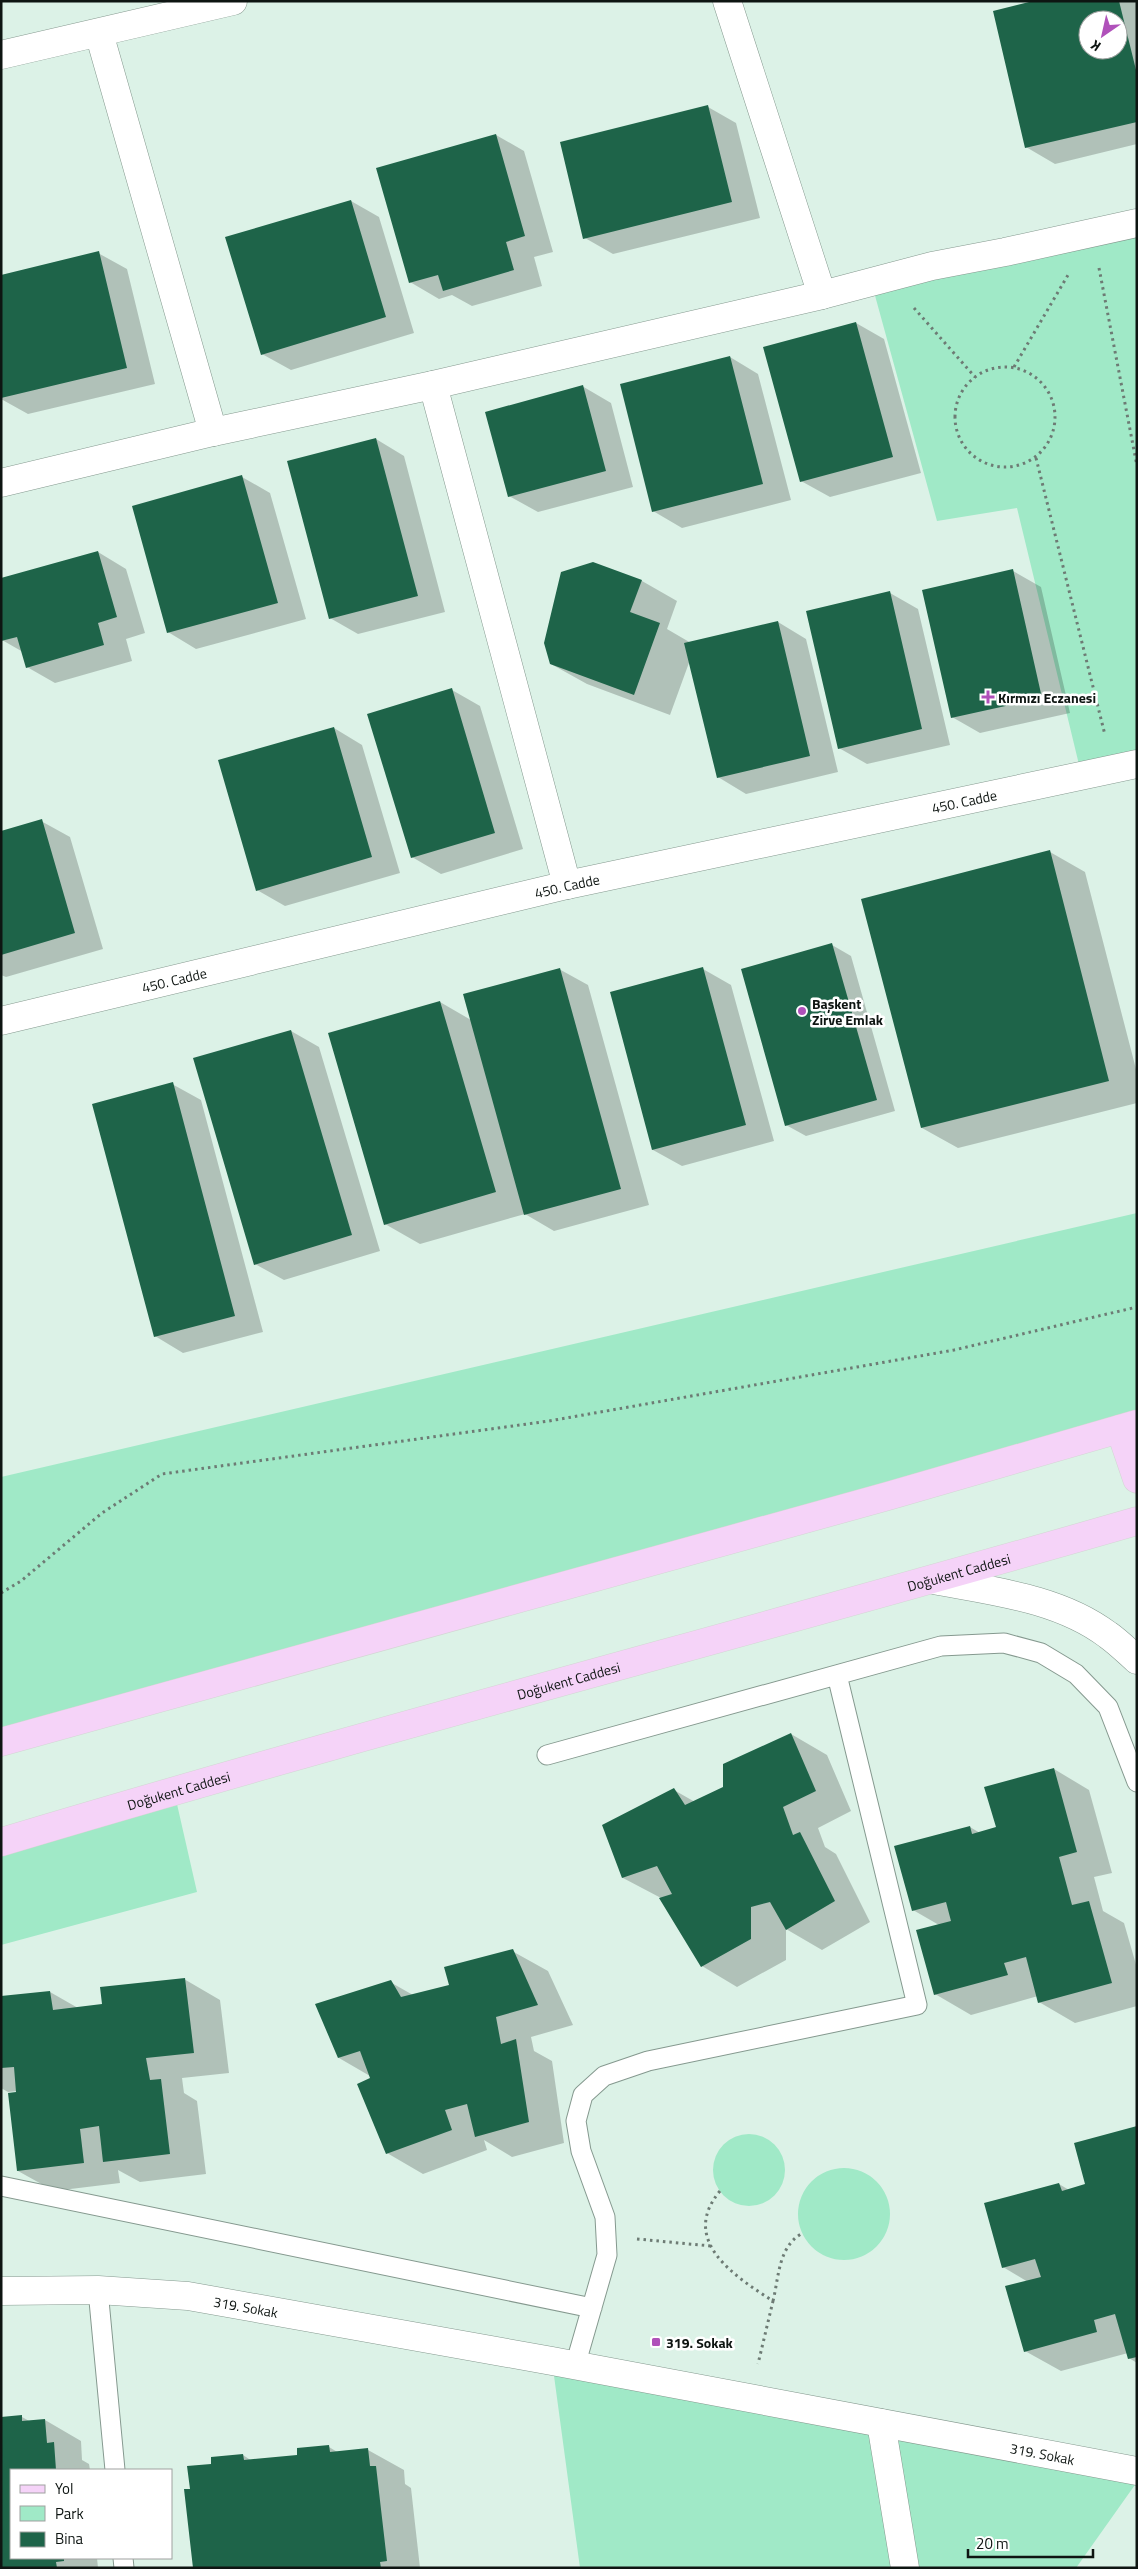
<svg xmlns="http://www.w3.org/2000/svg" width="1138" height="2569" font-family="'Titillium Web',sans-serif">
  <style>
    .green { fill: #a0e9c7 }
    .shadow { fill: #0003; fill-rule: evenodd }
    .building { fill: #1e6449; fill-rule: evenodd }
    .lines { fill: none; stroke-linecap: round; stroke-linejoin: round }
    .service-casing { stroke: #85998f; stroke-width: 21 }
    .minor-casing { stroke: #85998f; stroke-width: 29 }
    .secondary-casing { stroke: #85998f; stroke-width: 29 }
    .primary-casing { stroke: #d4d5d4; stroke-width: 29 }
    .path { stroke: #6d7b74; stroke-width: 3; stroke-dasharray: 2.5 4; stroke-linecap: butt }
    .service { stroke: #fff; stroke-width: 19 }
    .minor { stroke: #fff; stroke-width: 28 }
    .secondary { stroke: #fff; stroke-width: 28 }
    .primary { stroke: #f5d3f8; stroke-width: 28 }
    .poi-dot { fill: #b051ba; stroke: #fff; stroke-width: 2 }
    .labels { text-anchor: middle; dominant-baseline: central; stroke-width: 5; stroke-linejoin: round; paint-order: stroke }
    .poi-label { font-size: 14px; font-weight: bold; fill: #0e1512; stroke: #fff; text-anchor: start }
    .street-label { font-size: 14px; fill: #0e1512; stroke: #fff }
  </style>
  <rect width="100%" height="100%" fill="#dcf2e7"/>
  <path class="green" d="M1137 223V763L1082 777 1017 508 937 521 871 281Z
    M1137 1213V1424L1 1742V1477Z
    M174 1791 197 1892 1 1945V1842Z
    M713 2170a36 36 0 1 1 72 0a36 36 0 1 1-72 0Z
    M798 2214a46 46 0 1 1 92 0a46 46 0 1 1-92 0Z
    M552 2361 1137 2482 1076 2568H580Z"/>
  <path class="shadow" d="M1039 1H1137V144L1055 164 1026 147ZM1088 20H1118V50H1088Z
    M708 107 736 123 760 218 613 254 585 238Z
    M496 135 524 151 553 252 534 257 542 286 472 306 452 295 439 299 410 282Z
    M351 201 379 217 414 333 291 370 262 354Z
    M98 253 127 269 155 384 28 414 1 399V277Z
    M856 323 884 339 921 473 830 497 801 481Z
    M730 357 758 374 791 500 682 528 653 511Z
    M582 386 611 403 633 487 538 512 509 496Z
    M376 439 404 456 445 612 358 634 330 618Z
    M242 477 270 493 306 619 196 649 168 632Z
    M98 552 126 569 145 633 126 639 132 661 55 683 27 667 23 652 2 640Z
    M593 563 642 581 677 601 667 629 691 643 778 622 806 639 838 772 746 794 718 777 690 660 670 715 587 684 551 664Z
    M1013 571 1041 587 1070 713 980 733 952 717Z
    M890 593 918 609 950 745 867 764 839 748Z
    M452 690 480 706 523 849 441 874 412 857Z
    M334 728 362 745 400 873 285 906 257 890Z
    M41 821 70 837 103 949 6 977 1 975V833Z
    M1050 852 1085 872 1137 1073V1103L958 1148 922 1128Z
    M832 945 851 956 895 1111 806 1136 786 1125Z
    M559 969 588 985 649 1205 554 1231 525 1214 420 1244 385 1224 440 1002 471 1020Z
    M703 969 731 985 774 1141 682 1166 653 1150 611 993Z
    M291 1031 319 1047 380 1251 284 1280 255 1264Z
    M172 1084 201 1100 263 1332 183 1353 155 1336Z
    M791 1734 827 1755 851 1811 818 1828 825 1847 836 1854 870 1922 822 1950 786 1929V1960L737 1987 702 1966 661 1898 623 1878 604 1826 674 1790 695 1802 724 1788Z
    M1054 1769 1089 1790 1112 1873 1094 1877 1103 1911 1124 1923 1137 1968V2006L1075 2023 1039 2002 1038 1996 971 2015 935 1994 939 1925 913 1910 970 1827 980 1833 997 1828Z
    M512 1951 548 1971 573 2025 531 2037 534 2051 552 2061 564 2143 512 2157 484 2140 487 2150 423 2174 387 2153 370 2076 339 2058 390 1982 413 1995 451 1986Z
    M184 1979 220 2000 229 2073 182 2078 184 2093 197 2101 206 2174 140 2182 118 2170 120 2183 54 2191 18 2171V2091L8 2092 1 2088V1998L50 1992 78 2008 103 2005Z
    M1137 2127V2363L1129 2358 1128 2353 1061 2371 1025 2351 1028 2282 1003 2267 1059 2184 1069 2190 1087 2185Z
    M22 2417 31 2422 45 2420 81 2441 82 2460 89 2464 90 2470H11V2558H97L98 2568H1V2419Z
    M329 2447 339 2453 368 2450 404 2470 405 2484 411 2488 420 2568H194L191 2490 213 2465 243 2455 252 2461 299 2456Z"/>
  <path class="building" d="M1033 1H1119L1137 74V122L1025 148 993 11ZM1088 20H1118V50H1088Z
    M708 105 732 202 583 239 560 142Z
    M496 134 525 236 506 242 514 270 443 291 438 275 409 283 376 168Z
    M351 200 386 317 261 355 225 237Z
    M99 251 127 368 1 398V275Z
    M856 322 893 457 800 482 763 347Z
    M730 356 763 484 652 512 620 384Z
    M583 385 606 471 508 497 485 412Z
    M376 438 418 596 329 619 287 461Z
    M242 475 278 603 167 633 132 506Z
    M98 551 117 617 98 623 104 645 26 668 17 637 1 641V578Z
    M593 562 642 580 630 612 660 623 634 695 550 664 544 643 561 572Z
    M1013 569 1042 698 951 718 922 590Z
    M890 591 922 729 838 749 806 611Z
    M778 621 810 756 717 778 684 643Z
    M452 688 495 833 411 858 367 714Z
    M334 727 372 857 256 891 218 760Z
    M42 819 75 933 1 955V831Z
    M1050 850 1109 1081 921 1128 861 899Z
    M832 943 877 1100 785 1126 741 969Z
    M703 967 746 1125 652 1150 610 992Z
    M560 968 621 1189 524 1215 463 994Z
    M440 1001 496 1192 384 1225 328 1033Z
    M291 1030 352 1235 254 1265 193 1058Z
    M173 1082 235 1316 154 1337 92 1104Z
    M791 1733 816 1791 783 1807 793 1835 800 1832 835 1901 786 1930 770 1902 751 1907V1939L701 1967 659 1898 672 1894 657 1866 622 1878 602 1825 674 1788 685 1805 723 1787V1764Z
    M1054 1768 1077 1852 1059 1857 1072 1905 1089 1901 1112 1983 1038 2003 1026 1957 1004 1963 1008 1975 934 1995 916 1930 951 1921 946 1902 912 1911 894 1846 970 1826 972 1834 996 1827 984 1787Z
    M513 1949 538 2005 496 2017 501 2044 516 2039 529 2122 475 2137 467 2104 445 2110 452 2130 386 2154 357 2084 370 2078 360 2051 338 2058 315 2004 391 1980 401 1997 449 1985 444 1967Z
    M185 1978 194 2053 146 2058 150 2080 161 2079 170 2154 103 2162 99 2126 80 2129 84 2163 17 2171 8 2093 16 2092 14 2067 1 2068V1996L50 1991 53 2010 102 2004 100 1987Z
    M1137 2126V2357L1128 2359 1115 2314 1094 2320 1097 2332 1024 2352 1005 2286 1041 2277 1035 2259 1002 2268 984 2203 1059 2183 1062 2191 1085 2184 1074 2143Z
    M22 2415V2421L45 2419 47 2443 54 2442 56 2470H11V2558H64V2561L56 2562 57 2568H1V2417Z
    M329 2445 330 2452 368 2448 370 2466H376L387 2561 380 2562 381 2568H193L184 2489H190L187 2466 211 2464V2457L243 2454 244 2460 297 2455V2448Z"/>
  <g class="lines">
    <g class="service-casing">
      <path id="service" d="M547 1755 941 1646 1004 1643 1041 1653 1076 1674 1108 1707 1137 1782
        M1 2186 592 2308
        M98 2290 115 2470
        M575 2366 607 2255 605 2217 581 2151 576 2121 583 2095 604 2076 648 2061 917 2005 837 1675
        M123 2558 124 2568"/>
    </g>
    <g class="minor-casing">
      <g id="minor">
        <path d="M727 1 822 295"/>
        <path d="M99 33 213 432"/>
        <path d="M1 55 233 1"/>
        <path d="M433 385 567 885"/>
        <path d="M1 483 213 432 433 385 822 295 932 266 1005 252 1137 223"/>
        <path id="s1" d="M1 1021 567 885 1137 764"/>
        <path id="s2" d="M1 2291 98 2290 188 2296 552 2361 1137 2471"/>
        <path d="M881 2423 905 2568"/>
      </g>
    </g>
    <g class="secondary-casing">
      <path id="secondary" d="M934 1580C992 1591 1059 1598 1108 1635 1118 1642 1127 1651 1137 1660"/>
    </g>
    <g class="primary-casing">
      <g id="primary">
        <path d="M1120 1429 1137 1479"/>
        <path d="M1 1742 888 1496 1137 1424"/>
        <path id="s3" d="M1 1842C378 1729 759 1630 1137 1521"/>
      </g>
    </g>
    <path class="path" d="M1099 268 1137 466
      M914 308 975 377
      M955 417a50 50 0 1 1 100 0a50 50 0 1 1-100 0Z
      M1014 367 1068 275
      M1036 458 1105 735
      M1 1593 21 1581 102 1513 162 1474 549 1421 954 1350 1137 1307
      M720 2191C679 2240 734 2276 773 2301L758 2364
      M637 2239 711 2246
      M773 2301C779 2277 778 2248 801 2234"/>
    <use href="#service" class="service"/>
    <use href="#minor" class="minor"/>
    <use href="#secondary" class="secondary"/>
    <use href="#primary" class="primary"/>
  </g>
  <g class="poi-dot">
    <path d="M985.5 689.5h5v5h5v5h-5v5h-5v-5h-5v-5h5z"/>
    <circle cx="802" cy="1011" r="5"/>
    <rect x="651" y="2337" width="10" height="10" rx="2.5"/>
  </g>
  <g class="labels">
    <g class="poi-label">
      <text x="998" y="697">Kırmızı Eczanesi</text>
      <text x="812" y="1003">Başkent<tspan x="812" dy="16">Zirve Emlak</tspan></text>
      <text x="666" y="2342">319. Sokak</text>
    </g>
    <g class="street-label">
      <text stroke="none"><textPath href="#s1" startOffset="988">450. Cadde</textPath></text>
      <text stroke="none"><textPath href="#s1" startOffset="582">450. Cadde</textPath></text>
      <text stroke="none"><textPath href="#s1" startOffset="178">450. Cadde</textPath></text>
      <text stroke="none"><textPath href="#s3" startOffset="995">Doğukent Caddesi</textPath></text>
      <text stroke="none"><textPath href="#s3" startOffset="590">Doğukent Caddesi</textPath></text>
      <text stroke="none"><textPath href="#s3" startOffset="185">Doğukent Caddesi</textPath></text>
      <text stroke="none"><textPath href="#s2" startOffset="246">319. Sokak</textPath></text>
      <text stroke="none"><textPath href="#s2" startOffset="1056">319. Sokak</textPath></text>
    </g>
  </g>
  <rect width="1138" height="2569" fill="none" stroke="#0e1512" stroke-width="5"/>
  <rect x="10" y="2469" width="162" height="90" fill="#ffffff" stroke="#9fa1a0"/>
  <rect x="20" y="2485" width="25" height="8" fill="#f5d3f8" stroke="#9fa1a0"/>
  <text x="55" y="2494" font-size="15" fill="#0e1512">Yol</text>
  <rect x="20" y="2506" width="25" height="15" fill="#a0e9c7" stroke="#9fa1a0"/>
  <text x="55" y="2519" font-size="15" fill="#0e1512">Park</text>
  <rect x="20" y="2532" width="25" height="15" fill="#1e6449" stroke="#9fa1a0"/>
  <text x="55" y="2544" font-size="15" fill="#0e1512">Bina</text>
  <g transform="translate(1103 35) rotate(214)"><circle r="24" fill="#ffffff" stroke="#9fa1a0"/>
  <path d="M0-4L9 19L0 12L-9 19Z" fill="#b051ba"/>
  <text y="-8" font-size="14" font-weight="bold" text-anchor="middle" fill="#0e1512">K</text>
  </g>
  <path d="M968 2549v8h125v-8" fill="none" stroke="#0e1512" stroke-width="2.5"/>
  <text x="976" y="2549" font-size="15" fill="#0e1512" stroke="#ffffff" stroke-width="4" paint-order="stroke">20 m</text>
</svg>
